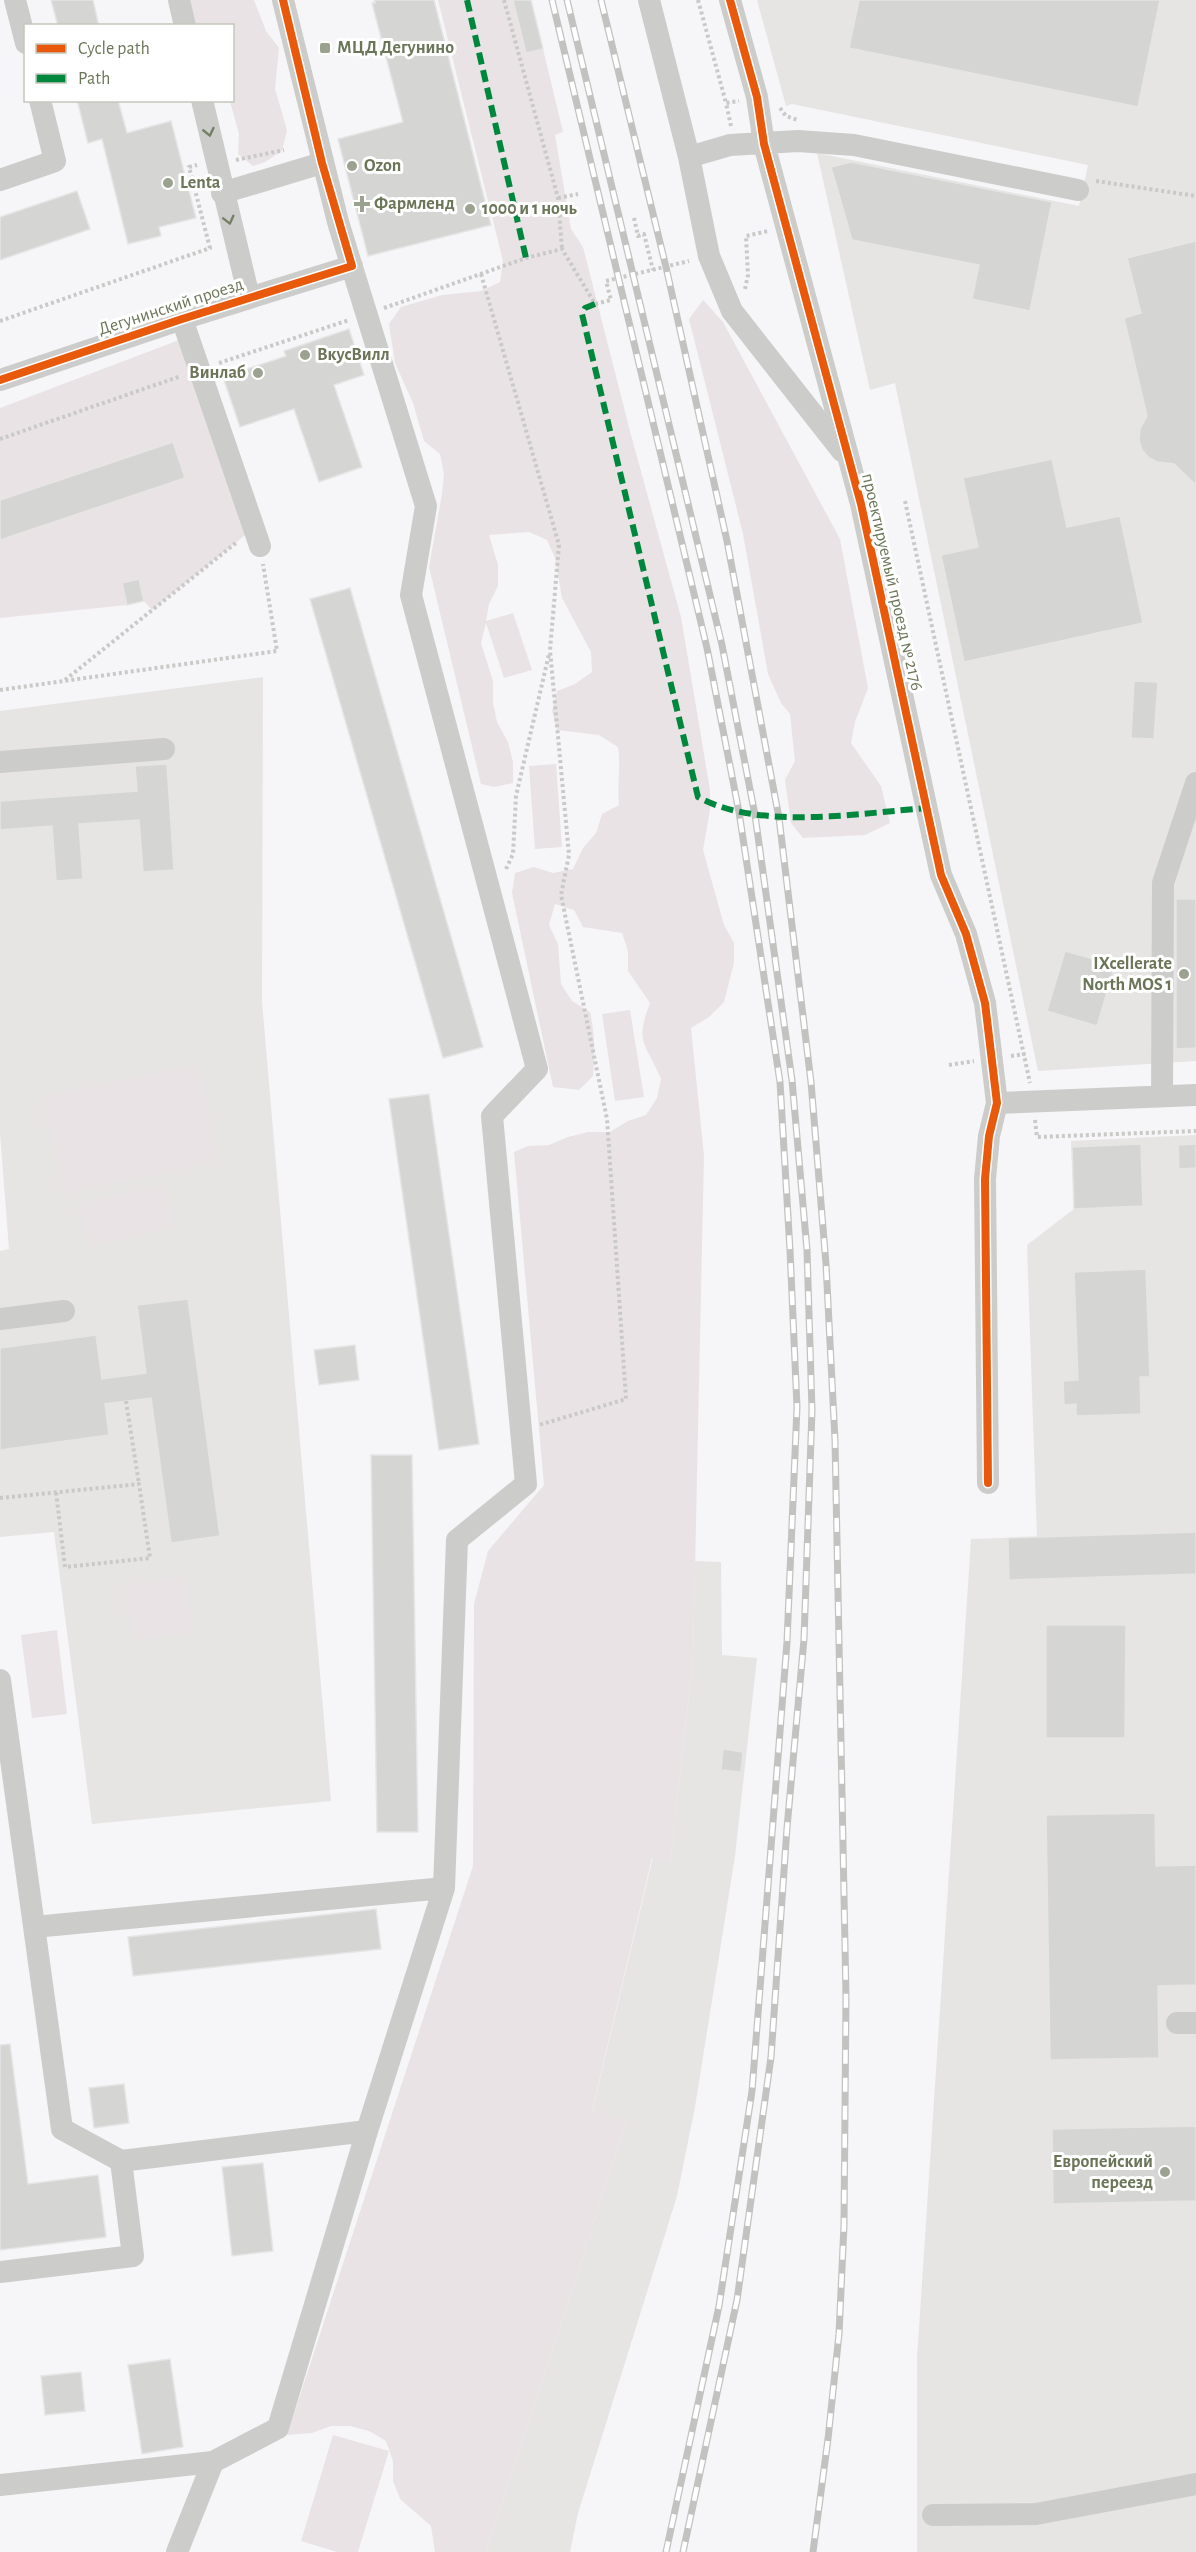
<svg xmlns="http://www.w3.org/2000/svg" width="1196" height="2552" font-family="'Alegreya Sans',sans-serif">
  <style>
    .built { fill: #e6e5e4 }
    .green { fill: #eae3e6 }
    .building { fill: #d5d5d3; stroke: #e6e5e6; stroke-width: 1.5 }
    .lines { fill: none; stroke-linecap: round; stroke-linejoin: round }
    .path { stroke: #c9cac7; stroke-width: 4; stroke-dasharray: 3 3; stroke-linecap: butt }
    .minor { stroke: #cccdcb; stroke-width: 22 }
    .rail-casing { stroke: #c2c3c1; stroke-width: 7 }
    .rail { stroke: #fff; stroke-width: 4.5; stroke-dasharray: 14; stroke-linecap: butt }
    .quiet { stroke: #00873e; stroke-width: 6; stroke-dasharray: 12 6; stroke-linecap: butt }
    .cycleway-casing { stroke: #fff; stroke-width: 11 }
    .cycleway { stroke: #e8590c; stroke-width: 8 }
    .oneway { stroke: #757f64 }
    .poi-dot { fill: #9ca290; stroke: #fff; stroke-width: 2 }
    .labels { text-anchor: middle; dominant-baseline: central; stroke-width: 6; stroke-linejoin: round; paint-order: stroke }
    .poi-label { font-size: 18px; font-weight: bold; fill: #6b7658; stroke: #fff; text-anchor: start }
    .street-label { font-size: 18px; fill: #6b7658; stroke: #fff }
  </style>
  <rect width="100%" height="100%" fill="#f6f5f7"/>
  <path class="built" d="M757 0H1196V1061L1038 1071 895 383 870 390 817 153 1079 206 1088 165 792 104 786 106Z
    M263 677 262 1002 331 1801 92 1824 54 1532 0 1537V1251L9 1249 0 1133V711Z
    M1196 1135V2552H917V2359L971 1539 1037 1537 1027 1245 1074 1209 1071 1141Z
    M695 1561 721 1562 722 1655 757 1658 735 1856 695 2107 677 2196 578 2513 570 2552H486L627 2121 592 2112 653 1857 670 1862 693 1659Z"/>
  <path class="green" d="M189 0H254L266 31 279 48 275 89 287 130 282 151 265 162 253 166 238 154 239 134 230 101 232 100V26L196 25Z
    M438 0H513L526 53 543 49 563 132 555 135 571 229 583 247 631 435 681 617 710 790V810L703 850 724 925 734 943V963L724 1002 709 1017 691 1028 704 1156 693 1659 670 1863 652 1858 592 2111 627 2121 486 2552H435L431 2526 400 2499 393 2481V2461L386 2441 369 2431 350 2426H331L312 2433 287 2435 473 1866 474 1604 488 1551 544 1485 514 1152 528 1146 549 1145 568 1137 588 1132H610L628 1121 646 1115 657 1098 661 1079C646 1043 634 1044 650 1003L628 971V951L622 933 583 927 574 910 555 904 549 925 558 944 561 984 572 1001 590 1012C595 1034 595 1053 593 1076L579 1090 553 1087 512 893 515 873 534 867 553 873 573 869 583 848 596 833 602 814 619 805C617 785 621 767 618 747L599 735 557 730 552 711 557 691 575 684 592 672 591 652 562 598 555 558 547 540 529 532 489 535 498 565V586L489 604 486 621 513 613 532 670 504 678 486 623 481 643 493 681V702L497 722 508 742 513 762V783L494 787 481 784 429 567 442 494 444 474 440 454 424 441 413 403 395 363 389 324 401 307 442 295 481 291 500 282 503 261Z
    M703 300 723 322 840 539 868 688 855 722 851 743 881 786 890 823 865 835 803 838 791 823 785 780 795 761 790 714 781 703 768 674 743 534 689 319Z
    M187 337 254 528 152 610 144 601 138 579 122 583 127 605 0 618V540L185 478 172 442 0 500V408Z
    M556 764 562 847 535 849 529 766Z
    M630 1010 644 1097 615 1101 602 1014Z
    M198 1064 218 1161 64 1194 43 1097Z
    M165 1185 174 1227 89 1246 80 1203Z
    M185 1577 191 1633 133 1639 127 1584Z
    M57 1630 67 1714 32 1718 21 1635Z
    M333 2435 389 2451 358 2552H337L301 2541Z"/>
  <path class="building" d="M51 0H93L99 26H58Z
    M374 0H434L491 225 368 256 338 139 403 122 372 3H375Z
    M513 0H531L543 49 526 53Z
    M859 0H1160L1138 107 849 48Z
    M77 100H118L127 133 171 121 196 218 159 227 161 236 128 244 102 139 88 143Z
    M851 162 1052 202 1030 311 972 299 979 265 852 240 831 167Z
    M77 191 90 229 0 260V217Z
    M1196 241V485L1174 464 1157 462 1148 457 1142 450 1139 440 1140 429 1147 416 1124 318 1141 313 1127 258Z
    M349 329 364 375 334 385 362 467 319 482 294 409 240 427 223 377 286 356 284 351Z
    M173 442 185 478 0 540V500Z
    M1052 459 1067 527 1120 516 1143 623 964 662 941 555 978 547 963 478Z
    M139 579 144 601 127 605 122 583Z
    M350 588 483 1047 443 1058 310 599Z
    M1134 681 1158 682 1154 739 1131 738Z
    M167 764 174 870 143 872 139 820 79 824 83 879 56 881 52 826 0 830V801L137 791 135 766Z
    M1176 899H1196V1048L1176 1049Z
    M1065 951 1115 965 1097 1026 1047 1011Z
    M429 1094 479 1444 439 1450 389 1099Z
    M1141 1144 1143 1206 1074 1209 1072 1147Z
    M1196 1144V1168L1179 1169 1178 1145Z
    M1146 1269 1150 1377H1140L1141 1414 1076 1416V1404L1064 1405 1063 1381 1078 1380 1074 1272Z
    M188 1299 220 1536 171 1543 151 1398 105 1404 109 1435 0 1450V1348L96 1335 102 1379 146 1373 137 1305Z
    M355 1345 359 1380 319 1385 314 1350Z
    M371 1455H412L418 1832H377Z
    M1196 1532V1574L1009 1580 1008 1538Z
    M1046 1625H1126L1125 1738H1046Z
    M723 1749 743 1752 741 1772 721 1770Z
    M1155 1813 1156 1866 1196 1865V1985L1158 1986 1159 2058 1050 2060 1046 1815Z
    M376 1909 381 1949 133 1976 128 1937Z
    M10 2044 28 2184 98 2175 106 2237 0 2250V2045Z
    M124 2084 129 2123 94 2128 89 2088Z
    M1196 2126V2201L1053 2204 1052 2129Z
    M263 2163 273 2251 232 2256 222 2167Z
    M170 2359 183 2447 142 2454 128 2365Z
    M81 2372 85 2411 45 2415 41 2376Z"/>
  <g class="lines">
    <path class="path" d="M504 0 558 198 562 249
      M698 0 726 103
      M780 108 786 116 798 120
      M731 126 726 103 739 101
      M236 160 284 150
      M1096 181 1196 196
      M558 198 578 194
      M634 218 638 236 644 234 653 270
      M481 274 559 545 550 650 569 855 561 895 607 1119 626 1399 539 1425
      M745 289 748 275 746 236 768 231
      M384 308 526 258 562 249 595 304 611 300 606 281 689 261
      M0 321 210 248 189 167 197 165
      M219 363 349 320
      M0 439 181 376
      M905 501 1030 1083
      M65 680 237 542
      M0 690 277 651 263 564
      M506 869 513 854 516 796 549 654
      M1011 1056 1025 1054
      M949 1065 974 1061
      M1035 1120 1037 1137 1196 1131
      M126 1401 139 1484
      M0 1498 139 1484 150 1558 65 1567 56 1492"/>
    <path class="minor" d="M15 0 26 43
      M179 0 185 26
      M649 0 689 157 709 256 732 311 842 451
      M730 0 757 97 764 144 861 504 941 875 966 934 985 1003 997 1103 989 1136 985 1179 988 1483
      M202 100 249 297
      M689 157 730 145 798 141 854 145 1078 190
      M0 180 55 161 40 100
      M222 193 322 163
      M182 319 260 546
      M0 380 182 319 352 266
      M0 762 164 749
      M1162 1096 1163 883 1196 783
      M997 1103 1196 1095
      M0 1319 64 1311
      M0 1680 62 2129 121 2161 367 2131
      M34 1927 444 1888
      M1177 2023H1196
      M0 2272 133 2256 121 2161
      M0 2485 213 2462
      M933 2515 1036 2514 1196 2484
      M177 2552 213 2462 278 2428 367 2131 444 1888 457 1540 526 1484 492 1116 537 1069 411 595 426 506 338 222 283 0"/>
    <g class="rail-casing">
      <path id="rail" d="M552 0 707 648 739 812 780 1082 790 1250 797 1407 787 1642 752 2091 719 2306 666 2552
        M567 0 722 645 755 815 792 1080 807 1250 812 1410 804 1639 787 1828 771 2057 737 2300 683 2552
        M601 0 666 267 727 541 779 818 811 1082 826 1264 835 1440 846 1996 844 2225 839 2334 828 2439 813 2552"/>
    </g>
    <use href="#rail" class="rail"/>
    <path class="quiet" d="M467 0 526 258
      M595 304 585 308 582 314 698 797C761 831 857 813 928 808"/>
    <g class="cycleway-casing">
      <path id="cycleway" d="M730 0 757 97 764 144 861 504 941 875 966 934 985 1003 997 1103 989 1136 985 1179 988 1483
        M0 380 182 319 352 266 322 163 283 0"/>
    </g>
    <use href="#cycleway" class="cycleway"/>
  </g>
  <defs><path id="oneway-chevron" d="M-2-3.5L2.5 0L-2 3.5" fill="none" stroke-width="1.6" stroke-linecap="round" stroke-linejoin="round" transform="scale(1.5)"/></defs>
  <g class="oneway">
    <use href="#oneway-chevron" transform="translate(209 132) rotate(77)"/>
    <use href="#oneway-chevron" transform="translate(229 220) rotate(76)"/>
  </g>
  <g class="poi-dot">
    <rect x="319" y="42" width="12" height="12" rx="3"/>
    <circle cx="352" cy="166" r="6"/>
    <circle cx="168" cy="183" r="6"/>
    <path d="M359 195h6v6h6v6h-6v6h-6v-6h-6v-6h6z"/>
    <circle cx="470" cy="209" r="6"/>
    <circle cx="305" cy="355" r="6"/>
    <circle cx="258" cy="373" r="6"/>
    <circle cx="1184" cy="974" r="6"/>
    <circle cx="1165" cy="2172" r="6"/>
  </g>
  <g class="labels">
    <g class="poi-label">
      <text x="337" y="48">МЦД Дегунино</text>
      <text x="364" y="166">Ozon</text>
      <text x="180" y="183">Lenta</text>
      <text x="374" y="204">Фармленд</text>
      <text x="482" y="209">1000 и 1 ночь</text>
      <text x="317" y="355">ВкусВилл</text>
      <text x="246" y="373" text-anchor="end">Винлаб</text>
      <text x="1172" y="964" text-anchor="end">IXcellerate<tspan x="1172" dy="21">North MOS 1</tspan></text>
      <text x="1153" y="2162" text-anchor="end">Европейский<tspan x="1153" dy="21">переезд</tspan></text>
    </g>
    <g class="street-label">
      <text transform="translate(171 307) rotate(-18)">Дегунинский проезд</text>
      <text transform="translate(892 582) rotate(77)">проектируемый проезд № 2176</text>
    </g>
  </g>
  <rect x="24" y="24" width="210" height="78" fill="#ffffff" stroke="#c4c8bc" stroke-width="1.5"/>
  <rect x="36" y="44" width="30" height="9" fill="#e8590c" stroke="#c4c8bc" stroke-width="1.5"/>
  <text x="78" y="54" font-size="18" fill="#6b7658">Cycle path</text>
  <rect x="36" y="74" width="30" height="9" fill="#00873e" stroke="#c4c8bc" stroke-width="1.5"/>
  <text x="78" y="84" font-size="18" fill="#6b7658">Path</text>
</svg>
